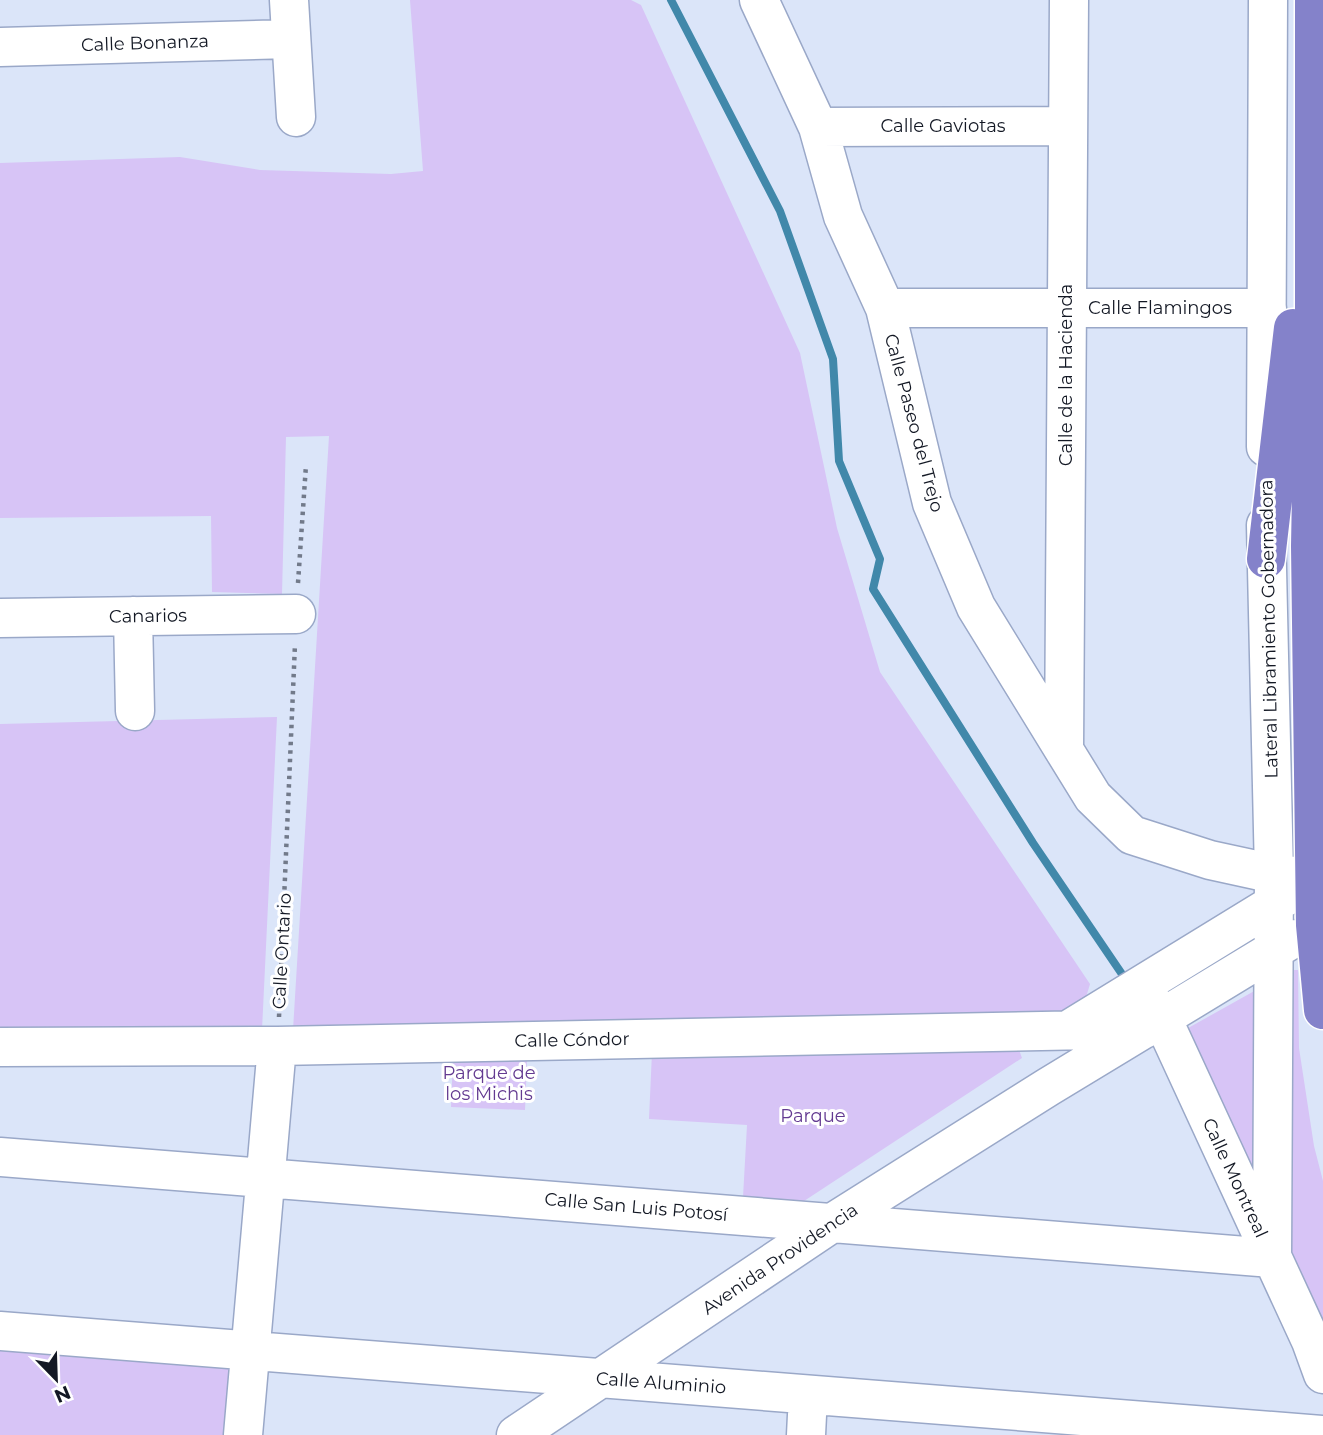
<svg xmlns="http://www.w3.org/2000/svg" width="1323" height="1435" font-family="Montserrat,sans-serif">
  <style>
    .green { fill: #d7c4f6 }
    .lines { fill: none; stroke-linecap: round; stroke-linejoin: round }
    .stream { stroke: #4188aa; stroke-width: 8 }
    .minor-casing { stroke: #9aa8c8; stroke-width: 41 }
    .highway-casing { stroke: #fff; stroke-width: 41 }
    .path { stroke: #727a8a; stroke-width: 4.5; stroke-dasharray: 3.5 5; stroke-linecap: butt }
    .minor { stroke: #fff; stroke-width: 38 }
    .highway { stroke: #8482ca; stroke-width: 38 }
    .labels { text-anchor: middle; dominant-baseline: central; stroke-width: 6; stroke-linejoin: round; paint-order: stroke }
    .street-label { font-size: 18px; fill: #131824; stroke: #fff }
    .park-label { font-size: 18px; fill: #633a91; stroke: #fff }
  </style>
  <rect width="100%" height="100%" fill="#dbe5f9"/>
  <path class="green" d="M410 0H631L641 5 800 353 837 528 880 672 1090 984 1081 1014 293 1030 329 436 286 437 282 594 212 592 211 516 0 518V163L180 157 260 170 391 174 423 171Z
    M277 717 262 1030 0 1032V724Z
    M1287 970H1298L1299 1048 1314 1146 1323 1181V1334L1291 1259Z
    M1265 985 1256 1197 1181 1032Z
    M1018 1047 1022 1058 801 1203 743 1197 747 1125 649 1119 652 1052Z
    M453 1057 527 1060 525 1110 451 1107Z
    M0 1343 240 1360 234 1435H0Z"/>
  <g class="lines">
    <path class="stream" d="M671 0 780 211 833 359 839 461 880 559 873 589 1033 843 1126 980"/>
    <g class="minor-casing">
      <path id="minor" d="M289 0 296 117
        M759 0 818 127 843 216 885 308 932 503 976 607 1064 750 1093 797 1132 835 1210 860 1274 874 1296 876
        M0 47 290 39
        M818 127 1068 126
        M885 308H1267
        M1266 447 1268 0
        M1266 525 1274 874 1272 1258
        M133 616 135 711
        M0 618 296 614
        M1064 750 1069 0
        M1142 986 1162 1018 1311 1341 1323 1374
        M1070 1029 1290 894
        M0 1047 277 1046 1144 1029
        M0 1157 1272 1258
        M0 1331 1323 1435
        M243 1435 277 1046
        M516 1435 832 1223 1048 1087 1292 939
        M806 1435 808 1395"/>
    </g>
    <g class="highway-casing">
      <path id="highway" d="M1314 0V331L1310 546 1315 925 1323 1010
        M1266 559 1293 328"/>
    </g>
    <path class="path" d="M298 583 306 465
      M279 1017 295 644"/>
    <use href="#minor" class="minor"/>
    <use href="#highway" class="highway"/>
  </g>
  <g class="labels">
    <g class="street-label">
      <text transform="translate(145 43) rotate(-2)">Calle Bonanza</text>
      <text x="943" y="126">Calle Gaviotas</text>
      <text x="1160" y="308">Calle Flamingos</text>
      <text transform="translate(1066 375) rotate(-90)">Calle de la Hacienda</text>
      <text transform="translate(914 423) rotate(75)">Calle Paseo del Trejo</text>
      <text transform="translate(148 616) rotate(-1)">Canarios</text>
      <text transform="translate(1269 629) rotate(-91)">Lateral Libramiento Gobernadora</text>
      <text transform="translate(282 951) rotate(-87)">Calle Ontario</text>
      <text transform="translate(572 1040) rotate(-1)">Calle Cóndor</text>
      <text transform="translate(1235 1178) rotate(65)">Calle Montreal</text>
      <text transform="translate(636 1207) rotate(5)">Calle San Luis Potosí</text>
      <text transform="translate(780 1259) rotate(-34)">Avenida Providencia</text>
      <text transform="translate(661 1383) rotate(4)">Calle Aluminio</text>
    </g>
    <g class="park-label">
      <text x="489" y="1073">Parque de<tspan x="489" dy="21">los Michis</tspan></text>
      <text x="813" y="1116">Parque</text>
    </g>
  </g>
  <g transform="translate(56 1379) rotate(157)" stroke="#ffffff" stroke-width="5" paint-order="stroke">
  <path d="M0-5L12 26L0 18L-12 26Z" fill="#131824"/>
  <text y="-10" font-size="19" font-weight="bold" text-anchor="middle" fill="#131824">N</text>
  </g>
</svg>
